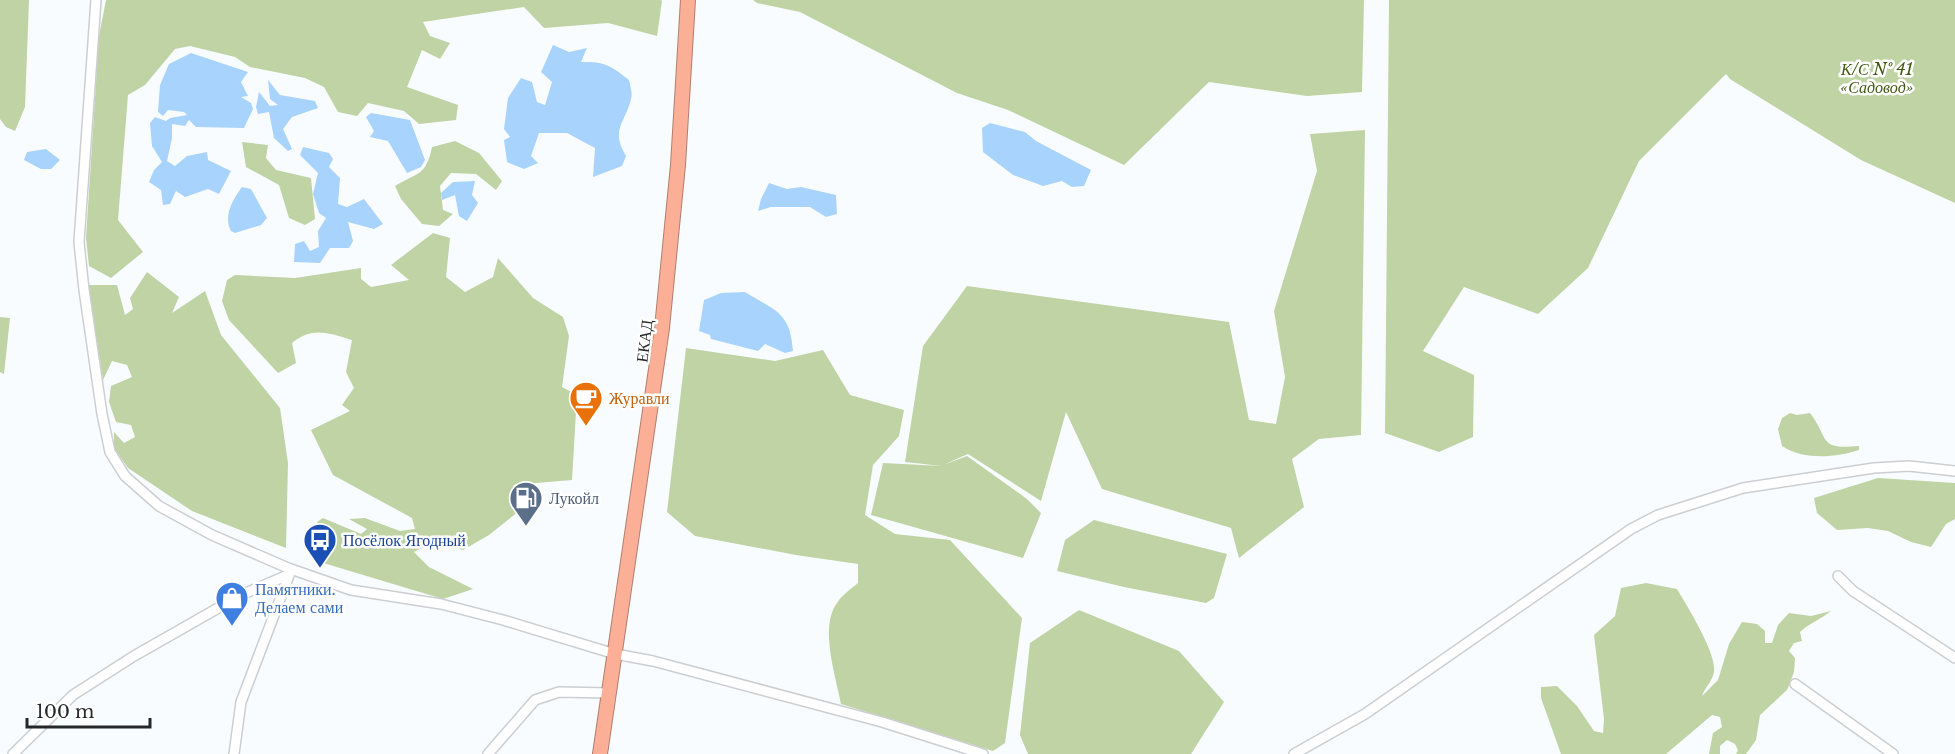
<svg xmlns="http://www.w3.org/2000/svg" width="1955" height="754" font-family="'Libre Baskerville',serif">
  <style>
    .green { fill: #bfd3a4 }
    .water { fill: #a7d3fd }
    .lines { fill: none; stroke-linecap: round; stroke-linejoin: round }
    .minor-casing { stroke: #ccced1; stroke-width: 12 }
    .highway-casing { stroke: #b07f70; stroke-width: 16 }
    .minor { stroke: #fff; stroke-width: 9 }
    .highway { stroke: #fbaf97; stroke-width: 14 }
    .labels { text-anchor: middle; dominant-baseline: central; stroke-width: 5; stroke-linejoin: round; paint-order: stroke }
    .park-label { font-size: 16px; font-style: italic; fill: #415912; stroke: #fff }
    .street-label { font-size: 16px; fill: #262728; stroke: #fff }
    .food-label { font-size: 16px; fill: #c56008; stroke: #fff; text-anchor: start }
    .service-label { font-size: 16px; fill: #4e5e75; stroke: #fff; text-anchor: start }
    .transit-label { font-size: 16px; fill: #164399; stroke: #fff; text-anchor: start }
    .shop-label { font-size: 16px; fill: #366cbe; stroke: #fff; text-anchor: start }
  </style>
  <rect width="100%" height="100%" fill="#f9fcff"/>
  <path class="green" d="M0 0H29L25 107 15 131 6 127 0 119Z
    M106 0H661L662 1 657 36 608 23 544 28 524 7 423 22 430 36 450 43 440 59 422 50 407 87 458 105 456 120 419 124 404 111 368 103 357 116 338 112 324 87 305 78 250 67 235 57 190 46 175 49 145 85 128 95 118 220 143 252 111 278 89 266 86 238 99 36Z
    M753 0H1364L1362 92 1307 96 1209 82 1124 165 1008 110 957 93 800 12 757 3Z
    M1389 0H1955V203L1861 160 1730 79 1726 74 1639 161 1588 268 1538 314 1464 287 1423 351 1474 375 1473 437 1439 452 1385 433Z
    M1365 130 1361 435 1319 439 1292 459 1304 507 1239 558 1231 528 1102 489 1066 412 1041 501 968 454 943 465 967 456 1027 499 1041 513 1023 558 871 515 883 463 942 466 905 462 923 346 967 286 1229 322 1249 420 1276 424 1285 377 1274 311 1317 171 1310 134Z
    M455 141 479 153 502 181 496 190 476 174 451 173 440 186 443 210 453 214 439 226 422 224 401 199 395 186C418 172 426 176 432 147Z
    M242 142 268 145 266 158 276 170 311 178 315 219 305 225 289 218 279 185 246 167Z
    M433 233 450 238 446 277 465 292 493 277 498 258 533 298 563 317 569 336 562 387 577 395 572 480 513 485 521 492 519 511 489 535 463 550 433 542 414 552 429 567 473 589 443 599 320 562 312 542 320 529 317 522 323 518 361 534 367 529 349 519 365 518 400 531 415 529 412 518 333 475 311 430 350 411 342 405 354 388 346 372 352 340C329 333 313 326 292 343L296 363 278 373 229 320 222 301 227 280 235 275 295 278 361 268V279L371 287 409 280 391 265Z
    M147 272 179 297 172 313 205 291 221 335 280 408 288 463 286 548 192 511 128 468 114 448V432L124 443 135 437 131 425 116 422 109 402 111 386 132 377 127 365 112 361 103 380 88 285H117L125 315 133 309 130 298Z
    M0 317 10 318 4 374 0 372Z
    M686 348 775 361 823 350 850 395 904 410 899 436 873 465 865 515 895 534 950 540 1022 618 1005 743 993 751 841 704C836 677 819 627 837 603 842 595 851 589 858 583V564L796 555 695 536 667 512Z
    M1790 413 1797 415 1810 413C1830 439 1817 450 1859 446V450C1835 458 1803 460 1782 446L1778 429 1782 418Z
    M1878 478 1955 483V519L1946 524 1931 547 1911 542 1888 531 1868 528 1837 530 1817 513 1814 498Z
    M1094 520 1227 554 1214 598 1206 603 1124 587 1057 571 1065 540Z
    M1646 583 1677 589C1687 606 1716 652 1714 671 1714 679 1704 689 1702 696L1718 680 1729 644 1742 622 1757 624 1765 631V643H1772L1778 625 1789 613 1811 616 1831 611C1821 619 1810 623 1800 632L1802 641 1794 643 1789 651 1795 658 1794 672 1787 690 1760 715 1756 740 1746 754H1736L1738 750 1735 744 1727 740 1720 746V754H1709L1713 733 1722 727 1720 717 1712 715 1666 754H1561L1541 698V687L1557 686 1577 706 1594 731 1603 733 1604 719 1594 635 1615 616 1621 588Z
    M1079 610 1179 651 1224 702 1191 754H1028L1020 735 1030 643Z"/>
  <path class="water" d="M553 45 569 52 587 48 581 62C604 61 612 66 629 80 630 86 633 93 631 99 625 124 610 129 626 156L622 166 593 177 595 148 567 133H539L531 156 538 163 524 169 507 162 504 140 510 137 504 129 508 98 521 78 532 82 537 102 545 105 552 82 541 72Z
    M191 53 248 72 241 82 248 96 241 97 251 103 253 109 244 128 196 127 189 120 185 126 172 124V138L167 161 175 166 187 156 207 152 208 160 231 171 219 194 208 189 185 197 176 191 170 204 163 205 161 190 149 182 154 170 162 162 152 146 150 123 155 117 166 121 170 118 187 115 184 112 168 110 163 116 158 112 160 85 169 64Z
    M268 80 280 95 315 101 318 108 292 117 283 129 292 149 288 151 274 138 269 112 258 114 256 107 259 92 270 106 278 105 270 99Z
    M371 113 410 120 425 160 421 167 407 173 388 141 370 137 374 131 366 117Z
    M990 123 1025 132 1036 141 1091 170 1084 186 1072 187 1062 181 1043 186 1013 175 983 152 982 128Z
    M303 147 329 153 333 159 329 167 340 178 338 204 347 207 364 199 383 224 374 229 348 222 353 241 349 248H330L320 263 294 262 295 244 304 241 310 251 319 247 318 231 326 218 319 213 313 194 318 173 300 155Z
    M46 149 60 160 51 169H41L24 160 27 152Z
    M475 181 472 195 478 203 467 221 459 216 455 195 442 200 441 193 453 182Z
    M769 183 787 189 801 187 836 195 837 214 826 217 810 207H771L758 211 761 199Z
    M242 187 251 189 267 218 261 225 235 233 231 231C223 216 233 199 242 187Z
    M745 292C775 311 790 311 793 351L785 353 765 344 758 351 711 339 710 335 699 331 704 300 721 293Z"/>
  <g class="lines">
    <g class="minor-casing">
      <path id="minor" d="M96 0 79 242 84 290 102 414 110 452 125 476 159 506 212 535 288 568 351 590 441 604 503 620 615 654 653 661 882 722 983 754
        M1838 576 1853 591 1955 658
        M1795 684 1893 754
        M13 754 73 695 134 656 241 595 288 575
        M234 754 241 702 290 573
        M488 754 535 700 559 692 609 693
        M1294 754 1365 714 1631 529 1658 515 1743 488 1874 468 1909 466 1955 471"/>
    </g>
    <g class="highway-casing">
      <path id="highway" d="M600 754 662 328 678 165 688 0"/>
    </g>
    <use href="#minor" class="minor"/>
    <use href="#highway" class="highway"/>
  </g>
  <defs>
    <g id="cafe-pin" transform="scale(1.725)"><path d="M0 17L-7.5 6A9.5 9.5 0 1 1 7.5 6Z" fill="#e8710a" stroke="#fff"/><path d="M-5.5-4.5H6V0H3Q3 3.5 0 3.5H-2.5Q-5.5 3.5-5.5 0ZM3-3.2v2h1.7v-2ZM-6 4.5H4V6H-6Z" fill="#fff"/></g>
    <g id="fuel-pin" transform="scale(1.725)"><path d="M0 17L-7.5 6A9.5 9.5 0 1 1 7.5 6Z" fill="#5c6f8a" stroke="#fff"/><path d="M-5.5-6h7V0h2V4h1.3V-2.5L3-4.5l.8-.8L6-3V5H2.5V1h-1V6h-7ZM-4.2-4.7v3.2H.2V-4.7Z" fill="#fff"/></g>
    <g id="bus-pin" transform="scale(1.725)"><path d="M0 17L-7.5 6A9.5 9.5 0 1 1 7.5 6Z" fill="#1a4fb4" stroke="#fff"/><path d="M-5-6H5V4H4V6H2V4H-2V6H-4V4H-5ZM-3.5-4V0h7V-4ZM-3.5 1.2v1.5H-2V1.2ZM2 1.2v1.5H3.5V1.2Z" fill="#fff"/></g>
    <g id="shop-pin" transform="scale(1.725)"><path d="M0 17L-7.5 6A9.5 9.5 0 1 1 7.5 6Z" fill="#3f7fe0" stroke="#fff"/><path d="M-5-2.5h2.3a2.7 3.5 0 0 1 5.4 0H5L5.5 6h-11ZM-1.5-2.5h3a1.5 2.3 0 0 0-3 0Z" fill="#fff"/></g>
  </defs>
  <g fill-rule="evenodd">
    <use href="#cafe-pin" x="586" y="398"/>
    <use href="#fuel-pin" x="526" y="498"/>
    <use href="#bus-pin" x="320" y="540"/>
    <use href="#shop-pin" x="232" y="598"/>
  </g>
  <g class="labels">
    <g class="park-label">
      <text x="1877" y="69">К/С № 41<tspan x="1877" dy="18">«Садовод»</tspan></text>
    </g>
    <g class="street-label">
      <text transform="translate(644 341) rotate(-83)">ЕКАД</text>
    </g>
    <g class="food-label">
      <text x="609" y="398">Журавли</text>
    </g>
    <g class="service-label">
      <text x="549" y="498">Лукойл</text>
    </g>
    <g class="transit-label">
      <text x="343" y="540">Посёлок Ягодный</text>
    </g>
    <g class="shop-label">
      <text x="255" y="589">Памятники.<tspan x="255" dy="18">Делаем сами</tspan></text>
    </g>
  </g>
  <path d="M27 718v9h123v-9" fill="none" stroke="#262728" stroke-width="3"/>
  <text x="36" y="718" font-size="18" fill="#262728" stroke="#ffffff" stroke-width="4.5" paint-order="stroke">100 m</text>
</svg>
